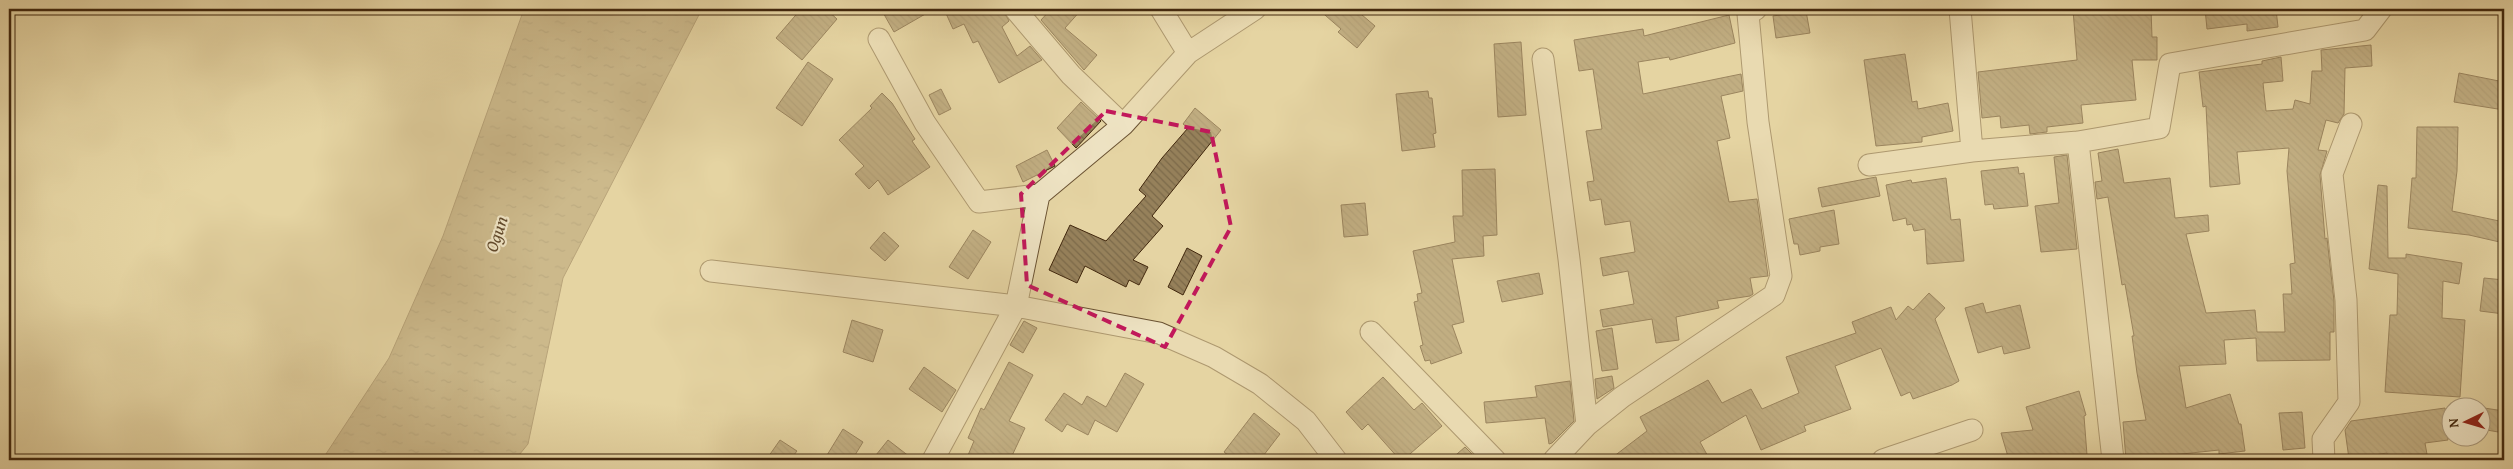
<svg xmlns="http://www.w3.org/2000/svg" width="2513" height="469" font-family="'Gentium Book Plus',serif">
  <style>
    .water { fill: url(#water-ripples); stroke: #826b48 }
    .building { fill: url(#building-back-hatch); stroke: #41270d }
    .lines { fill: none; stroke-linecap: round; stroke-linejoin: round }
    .street-casing { stroke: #6a5232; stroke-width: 23 }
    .street { stroke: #eee3c3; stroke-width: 21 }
    .marked { fill: none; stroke: #c2185b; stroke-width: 4; stroke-dasharray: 10 6; stroke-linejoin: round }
    .labels { text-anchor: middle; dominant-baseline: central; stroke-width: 4.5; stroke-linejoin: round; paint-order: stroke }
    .water-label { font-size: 18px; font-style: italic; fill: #61492b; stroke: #eee3c3 }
  </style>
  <defs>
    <pattern id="water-ripples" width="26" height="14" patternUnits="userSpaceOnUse" patternTransform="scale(1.25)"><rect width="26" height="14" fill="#ad9970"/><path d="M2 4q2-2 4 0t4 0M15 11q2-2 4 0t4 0" fill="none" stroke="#8e7d5a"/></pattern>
    <pattern id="building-back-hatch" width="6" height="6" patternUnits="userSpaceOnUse" patternTransform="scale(1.25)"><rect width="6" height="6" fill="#96815b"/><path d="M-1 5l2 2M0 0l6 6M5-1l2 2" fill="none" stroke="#7c6a4a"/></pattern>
  </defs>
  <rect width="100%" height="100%" fill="#e5d4a3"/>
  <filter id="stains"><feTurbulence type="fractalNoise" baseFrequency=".004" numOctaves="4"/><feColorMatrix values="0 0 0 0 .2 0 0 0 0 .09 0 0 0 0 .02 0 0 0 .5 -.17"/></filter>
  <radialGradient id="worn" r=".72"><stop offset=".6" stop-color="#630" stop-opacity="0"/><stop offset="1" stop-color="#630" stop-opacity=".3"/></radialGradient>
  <path class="water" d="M524 9H702L563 278 528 444 515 460H322L389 358 443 236Z"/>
  <path class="building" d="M801 9H826L837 19 802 60 776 38Z
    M881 9H934L894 32Z
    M944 9H1003L1009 21 1002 27 1017 56 1030 46 1042 60 999 83 978 41 973 43 964 24 953 29Z
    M1051 9H1082L1065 28 1097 55 1084 70 1041 20Z
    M1318 9H1355L1375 26 1357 48 1338 32 1341 29Z
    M2151 9 2152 37H2157V60H2132L2136 100 2081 105 2083 123 2047 127V132L2030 134 2029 125 2001 128 2000 116 1982 118 1978 72 2077 60 2073 10Z
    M2205 9H2276L2278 27 2247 31V24L2207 29Z
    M1806 11 1810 33 1776 38 1773 16Z
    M1729 15 1735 43 1670 60 1669 57 1638 62 1643 94 1741 74 1743 91 1721 96 1730 138 1717 141 1729 202 1757 199 1768 276 1750 278 1753 294 1750 296 1717 301 1719 308 1676 317 1679 340 1656 343 1652 319 1603 327 1600 310 1634 304 1628 271 1603 276 1600 258 1635 252 1630 221 1605 225 1601 199 1590 201 1587 182 1594 181 1586 131 1602 129 1593 69 1579 71 1574 40 1643 29 1644 36Z
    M1521 42 1526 115 1498 117 1494 44Z
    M2371 45 2372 66 2345 68 2344 114 2338 123 2326 120 2318 150 2327 151 2320 175 2325 239 2327 238 2334 301V332H2330V360L2257 361 2256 338 2224 340 2226 364 2179 366 2186 408 2230 394 2239 424H2241L2245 451 2219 454V450L2126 460 2123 422 2146 420 2137 373 2132 336H2134L2125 284 2122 285 2108 197 2097 199 2095 182 2102 181 2098 153 2118 149 2124 183 2170 178 2175 218 2208 215 2209 231 2186 234 2206 313 2255 310 2257 332H2285L2283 294H2292L2290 264 2295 263 2287 171 2289 148 2237 152 2240 184 2210 187 2206 106 2203 107 2199 72 2262 64V61L2281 57 2283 81 2263 83 2266 111 2293 109 2295 100 2310 104 2312 71H2322L2321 50Z
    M1905 54 1912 102 1917 101 1918 109 1948 103 1953 131 1922 137V142L1876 146 1864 60Z
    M808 62 833 79 802 126 776 108Z
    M2459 73 2504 82V110L2454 102Z
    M941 89 951 109 939 115 929 95Z
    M1428 91 1429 98H1432L1436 133 1433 134 1435 147 1402 151 1396 94Z
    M882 93 892 103 915 139 912 141 930 167 888 195 878 180 869 189 855 174 864 166 839 140 872 108 870 106Z
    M1081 102 1101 121 1076 148 1057 128Z
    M1195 108 1221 130 1152 216 1163 226 1133 260 1148 267 1139 285 1129 280 1126 287 1085 266 1077 283 1049 270 1070 225 1106 241 1146 196 1139 190 1162 158 1188 128 1183 124Z
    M2417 127H2458L2457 171 2452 211 2504 222V243L2469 235 2408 228 2412 178H2416Z
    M1047 150 1055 166 1023 182 1016 166Z
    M2067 155 2077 249 2041 252 2035 206 2059 203 2054 157Z
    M2018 167 2019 174 2024 173 2028 206 1994 209 1993 204 1985 205 1981 171Z
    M1495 169 1497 235 1483 236 1484 256 1452 259 1464 322 1452 325 1462 353 1431 364 1430 360 1425 361 1420 346 1423 345 1414 302 1418 301 1417 294 1422 293 1413 251 1455 242 1453 216H1463L1462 170Z
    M1876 177 1880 196 1822 207 1818 188Z
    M1946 178 1951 220 1960 219 1964 261 1927 264 1925 229 1914 231 1912 224 1907 225 1906 218 1893 221 1886 185 1911 180 1912 183Z
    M2378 185 2387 186 2388 258H2406V254L2462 263 2459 284 2443 281 2442 318 2465 320 2460 397 2385 392 2390 315H2397L2398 274 2369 269Z
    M1365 203 1368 235 1344 237 1341 205Z
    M1834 210 1839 244 1820 247V251L1800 255 1798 244H1794L1789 219Z
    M973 230 991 242 968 279 949 267Z
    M884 232 899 246 885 261 870 248Z
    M1187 248 1202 256 1183 295 1168 287Z
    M1539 273 1543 294 1502 302 1497 281Z
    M2484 278 2504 280V314L2480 311Z
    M1929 293 1945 308 1935 319 1959 381 1952 385 1913 399 1910 392 1901 396 1881 348 1835 366 1851 409 1804 426 1806 431 1761 450 1746 415 1700 442 1710 460H1609L1647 431 1640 417 1708 380 1722 403 1751 389 1762 409 1799 393 1786 357 1856 333 1852 322 1891 307 1896 320 1908 306 1913 310Z
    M1983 303 1986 313 2020 305 2030 348 2004 354 2002 346 1978 353 1965 308Z
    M852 320 883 330 873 362 843 352Z
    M1024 321 1037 328 1023 353 1010 345Z
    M1612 328 1618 369 1602 371 1596 331Z
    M1009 362 1033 375 1009 421 1025 428 1010 460H966L974 441 968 438 981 408 984 410Z
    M924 367 956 390 942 412 909 389Z
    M1125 373 1144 384 1117 432 1095 420 1088 435 1067 424 1062 432 1045 420 1064 393 1082 405 1087 396 1106 407Z
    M1612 376 1614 388 1597 399 1595 379Z
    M1383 377 1414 410 1422 403 1442 426 1403 460H1400L1368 424 1362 430 1346 412Z
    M1570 381 1574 421 1552 443 1549 444 1545 418 1486 423 1484 402 1537 397 1535 386Z
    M2079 391 2086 415 2084 416 2087 455 2009 460 2001 433 2033 430 2026 407Z
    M2445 408 2448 440 2425 443 2428 460H2388L2387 453 2349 459 2345 430 2351 421Z
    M2484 408 2504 411V433L2481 429Z
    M2302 412 2305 448 2283 450 2279 413Z
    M1254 413 1280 434 1260 460H1234L1224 452Z
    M843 429 863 442 852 460H824Z
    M780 440 797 451 790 460H766Z
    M888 440 914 460H872Z
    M1465 447 1478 460H1450Z"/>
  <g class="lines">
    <g class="street-casing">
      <path id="street" d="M1015 9 1071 75 1123 125
        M1161 9 1188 53
        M1960 9 1972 151
        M879 39 925 123 979 202 1039 195 1123 125 1188 53 1255 9
        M1543 59 1569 259 1587 425
        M2078 142 2113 460
        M1869 165 1972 151 2078 142 2159 128 2170 64 2365 30 2381 9
        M711 271 1016 306 1159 333 1214 357 1260 384 1306 421 1336 460
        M1371 332 1495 460
        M933 460 1016 306 1039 195
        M1554 460 1587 425 1622 397 1774 295 1781 276 1758 122 1748 14 1756 9
        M1883 460 1972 430
        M2324 460 2323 439 2349 402 2346 300 2332 174 2351 124"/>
    </g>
    <use href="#street" class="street"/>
  </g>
  <path d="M0 0H2513V469H0ZM1106 111 1211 132 1231 227 1165 347 1027 285 1021 194Z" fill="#e5d4a3" fill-opacity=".55" fill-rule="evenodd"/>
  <path class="marked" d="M1106 111 1211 132 1231 227 1165 347 1027 285 1021 194Z"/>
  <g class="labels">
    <g class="water-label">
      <text transform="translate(496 234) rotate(-72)">Ogun</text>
    </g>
  </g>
  <rect width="2513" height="469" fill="none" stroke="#e5d4a3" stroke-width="30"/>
  <rect x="10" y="10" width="2493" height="449" fill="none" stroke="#41270d" stroke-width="2.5"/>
  <rect x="15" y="15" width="2483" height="439" fill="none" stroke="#41270d"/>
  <g transform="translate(2466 422) rotate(265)"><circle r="24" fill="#eee3c3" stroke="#a9987a"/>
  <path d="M0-4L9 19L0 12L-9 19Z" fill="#8f2418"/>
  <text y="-8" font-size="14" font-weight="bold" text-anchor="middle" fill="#41270d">N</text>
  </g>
  <rect width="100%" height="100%" filter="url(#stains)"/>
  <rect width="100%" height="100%" fill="url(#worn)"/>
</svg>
